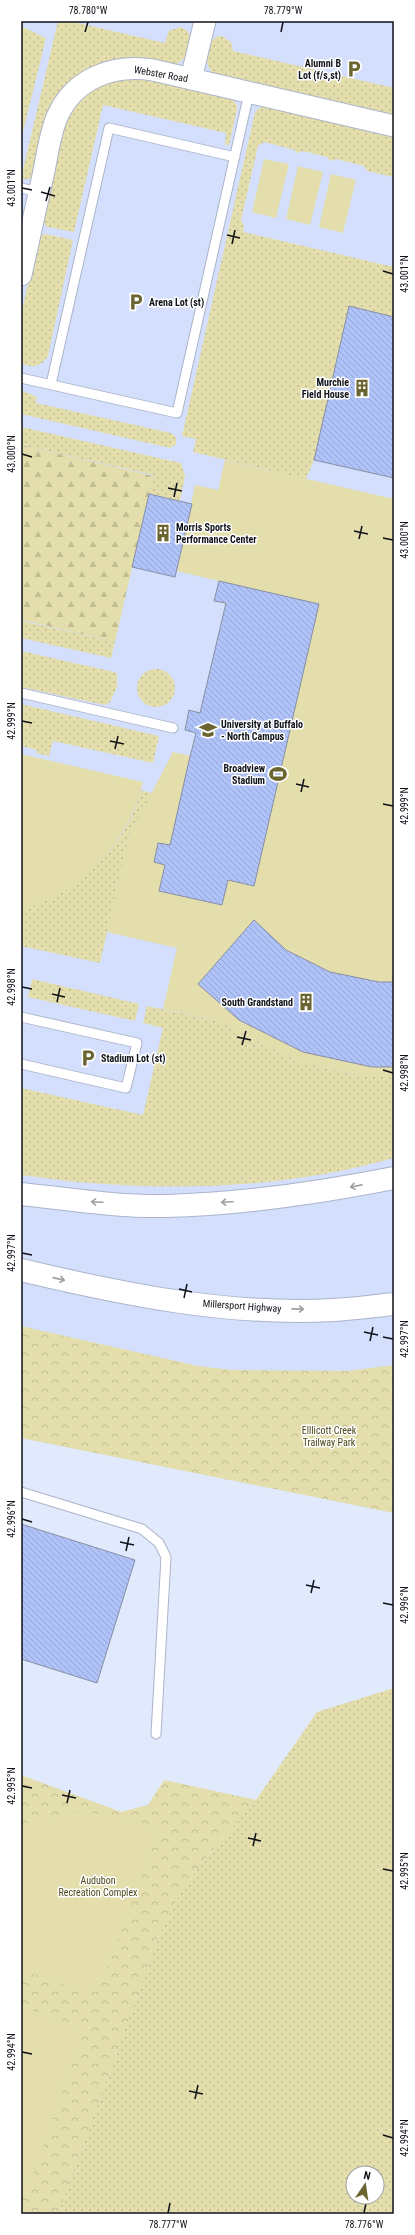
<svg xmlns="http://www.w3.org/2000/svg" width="415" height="2235" font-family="'Roboto Condensed',sans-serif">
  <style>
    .built { fill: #d3dffd }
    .grass { fill: url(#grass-dots); fill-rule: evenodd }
    .forest { fill: url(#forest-firs) }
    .park { fill: url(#park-crowns) }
    .garden { fill: #e3deab }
    .building { fill: url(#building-back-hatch); stroke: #878fa5 }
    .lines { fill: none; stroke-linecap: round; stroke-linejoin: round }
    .service-casing { stroke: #abb4ca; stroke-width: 11 }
    .tertiary-casing { stroke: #abb4ca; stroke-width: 23 }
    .primary-casing { stroke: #abb4ca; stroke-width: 24 }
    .service { stroke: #fff; stroke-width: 9 }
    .tertiary { stroke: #fff; stroke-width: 21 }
    .primary { stroke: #fff; stroke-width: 22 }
    .oneway { stroke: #9fa0a3 }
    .ticks { fill: none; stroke: #0e1118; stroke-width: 1.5 }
    .labels { text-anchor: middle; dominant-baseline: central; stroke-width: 3; stroke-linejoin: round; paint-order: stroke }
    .poi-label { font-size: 10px; font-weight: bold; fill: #0e1118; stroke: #fff; text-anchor: end }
    .street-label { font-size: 10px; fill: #0e1118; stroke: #fff }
    .park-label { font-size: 10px; fill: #4c4619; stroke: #fff }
    .neatline { fill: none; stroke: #0e1118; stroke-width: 1.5 }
    .ticks-label { font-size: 10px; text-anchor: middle; fill: #0e1118 }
  </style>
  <defs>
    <pattern id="grass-dots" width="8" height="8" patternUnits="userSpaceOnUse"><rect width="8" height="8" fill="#e3deab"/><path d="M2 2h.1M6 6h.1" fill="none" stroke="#c2bd92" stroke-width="1.8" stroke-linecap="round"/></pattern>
    <pattern id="forest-firs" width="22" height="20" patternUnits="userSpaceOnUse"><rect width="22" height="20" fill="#e3deab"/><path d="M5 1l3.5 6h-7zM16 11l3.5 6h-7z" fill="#c2bd92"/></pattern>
    <pattern id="park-crowns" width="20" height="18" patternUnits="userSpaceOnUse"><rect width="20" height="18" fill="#e3deab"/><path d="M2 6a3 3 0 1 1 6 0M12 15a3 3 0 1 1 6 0" fill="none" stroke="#c2bd92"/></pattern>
    <pattern id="building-back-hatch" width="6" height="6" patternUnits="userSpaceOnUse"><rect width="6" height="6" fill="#b0c3f8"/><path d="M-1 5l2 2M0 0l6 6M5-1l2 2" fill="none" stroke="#96a6d4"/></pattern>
  </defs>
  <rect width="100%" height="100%" fill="#e1e9fc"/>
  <path class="built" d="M21 21H394V1513L21 1438Z"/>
  <path class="grass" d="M58 21H69L165 43 169 31 180 27 188 31 191 39 187 56 175 65C143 61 122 55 92 69L33 179H22L23 170Z
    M21 26 46 38 21 140Z
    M222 36 231 42 233 51 394 88V116L215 74C201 65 204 37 222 36Z
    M129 78 147 80 233 100 237 105V110L229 145H225L226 133 103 105 74 232 48 227 42 223 65 125C79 93 97 85 129 78Z
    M261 107H267L394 135V177L367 171 364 166 336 159 330 161 327 157 303 151 296 153 295 150 264 142 258 146 241 220 244 226 243 232 394 267V317L349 307 314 460 306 479 193 452 196 439 182 436 255 112Z
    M46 234 73 240 48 356C42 366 32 369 21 363V315L39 235Z
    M21 390 37 397 36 403 171 433 176 437V444L170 448 21 414Z
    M21 427 181 463 185 476 180 501 149 494 153 475 21 445Z
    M21 616 26 622 115 642 111 658 21 638Z
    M21 651 114 672 117 674V687L110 702 105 705 100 704 21 687Z
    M137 688a19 19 0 1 1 38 0a19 19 0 1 1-38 0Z
    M21 704 159 736 153 763 53 741 49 756 36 753 37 750 21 746Z
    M141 790 152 793 129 836 100 963 21 946V910C79 892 125 849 141 790Z
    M32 979 139 1004 135 1021 28 997Z
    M147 1006 218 1021 297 1061 362 1076H394V1158C275 1192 143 1193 21 1175V1088L143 1115 163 1028 143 1023Z
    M394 1688V2214H58L159 1935 179 1896 200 1865 256 1800 317 1712ZM353 2173H377V2197H353Z"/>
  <path class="forest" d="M21 445 153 476 115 642 26 621 21 616Z"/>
  <path class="park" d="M21 1326 198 1366 232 1370 348 1371 394 1365V1513L21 1438Z
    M21 1775 121 1812 148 1805 164 1780 256 1800 200 1865 179 1896 159 1935 58 2214H32L21 2212Z"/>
  <path class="garden" d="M264 159 289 164 276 218 252 212Z
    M298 166 323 172 310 225 286 219Z
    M331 174 356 180 343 233 319 227Z
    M225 460 394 499V1076H362L297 1061 218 1021 163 1009 177 948 107 932 129 836 173 752 190 756 196 733 185 730 189 710 200 713 226 604 214 601 219 581 177 571 195 485 218 490Z
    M21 754 143 782C128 843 83 893 21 910Z
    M75 1812C108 1813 128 1818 159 1829L99 1989 87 1993 21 1969V1826L33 1821Z
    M21 2006 77 2027 82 2037 25 2197 21 2195Z"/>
  <path class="building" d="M349 306 394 317V478L314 460Z
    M149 494 192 504 175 577 132 567Z
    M219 581 319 604 254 886 228 880 222 905 159 891 165 865 154 862 158 843 170 845 188 765 196 733 185 730 189 710 200 713 226 603 214 601Z
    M254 920 286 950 330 972 379 982H394V1067H372L303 1052 239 1020 198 984Z
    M21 1524 135 1560 97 1683 21 1659Z"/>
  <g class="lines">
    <g class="service-casing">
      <path id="service" d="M21 188 39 192
        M21 378 177 413 249 93
        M51 384 109 128 235 157
        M21 693 173 728
        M21 1017 137 1043 126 1088 21 1064
        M21 1492 142 1529 159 1543 166 1557 156 1734"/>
    </g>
    <g class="tertiary-casing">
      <path id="tertiary" d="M191 79 205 21
        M21 275C28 243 35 211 42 180 47 159 49 136 57 117 74 78 113 64 153 70L394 126"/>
    </g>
    <g class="primary-casing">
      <path id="primary" d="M21 1194C69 1199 118 1207 166 1206 243 1204 318 1193 394 1178
        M21 1270C122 1294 229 1316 333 1310 354 1309 374 1306 394 1304"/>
    </g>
    <use href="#service" class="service"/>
    <use href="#tertiary" class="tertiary"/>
    <use href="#primary" class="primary"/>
  </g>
  <defs><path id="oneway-shaft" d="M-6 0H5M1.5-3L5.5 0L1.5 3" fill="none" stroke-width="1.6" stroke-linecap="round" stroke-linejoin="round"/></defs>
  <g class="oneway">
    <use href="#oneway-shaft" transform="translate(356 1186) rotate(169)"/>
    <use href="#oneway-shaft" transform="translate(97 1202) rotate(-177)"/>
    <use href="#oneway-shaft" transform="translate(227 1202) rotate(177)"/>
    <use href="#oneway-shaft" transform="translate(59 1279) rotate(13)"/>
    <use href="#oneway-shaft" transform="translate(298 1309) rotate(1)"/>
  </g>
  <path class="ticks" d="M85 32 88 22M281 32 283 22M22 188 32 190M41 192 55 196M46 201 50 187M227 235 240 238M232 244 235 230M383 271 393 274M22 454 32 457M168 488 182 491M174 497 177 483M354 531 368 534M383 538 393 540M359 539 362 526M22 721 32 723M110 741 124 744M115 749 118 736M296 784 309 787M301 792 304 779M383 804 393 806M22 987 32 989M52 994 65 997M57 1002 60 988M237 1037 251 1040M242 1045 246 1031M383 1070 393 1073M22 1253 32 1255M179 1289 192 1292M184 1298 187 1284M364 1332 378 1335M383 1337 393 1339M370 1341 373 1327M22 1519 32 1522M120 1542 134 1545M126 1551 129 1537M306 1585 320 1588M311 1593 314 1580M383 1603 393 1605M22 1786 32 1788M62 1795 76 1798M67 1803 70 1790M248 1838 261 1841M253 1846 256 1833M383 1869 393 1871M22 2052 32 2054M189 2091 203 2094M195 2099 198 2085M383 2135 393 2138M168 2213 170 2203M364 2213 366 2203"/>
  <defs>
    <g id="parking-bare" transform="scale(1.38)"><path d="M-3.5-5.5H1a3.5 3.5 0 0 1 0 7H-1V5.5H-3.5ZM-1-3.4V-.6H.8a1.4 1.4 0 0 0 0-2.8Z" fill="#6b6531" stroke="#fff" stroke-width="2.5" paint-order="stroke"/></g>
    <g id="building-bare" transform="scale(1.38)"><path d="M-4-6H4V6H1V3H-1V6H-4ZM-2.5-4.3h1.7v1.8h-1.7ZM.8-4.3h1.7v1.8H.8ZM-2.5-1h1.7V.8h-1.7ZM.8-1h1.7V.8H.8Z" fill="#6b6531" stroke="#fff" stroke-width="2.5" paint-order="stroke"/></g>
    <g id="university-bare" transform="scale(1.38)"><path d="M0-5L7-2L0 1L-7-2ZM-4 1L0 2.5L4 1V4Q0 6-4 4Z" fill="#6b6531" stroke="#fff" stroke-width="2.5" paint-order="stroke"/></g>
    <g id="stadium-bare" transform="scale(1.38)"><path d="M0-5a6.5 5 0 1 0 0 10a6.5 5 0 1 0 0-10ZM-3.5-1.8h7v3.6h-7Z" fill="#6b6531" stroke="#fff" stroke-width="2.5" paint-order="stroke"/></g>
  </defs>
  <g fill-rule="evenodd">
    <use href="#parking-bare" x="354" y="69"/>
    <use href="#parking-bare" x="136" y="302"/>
    <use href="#building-bare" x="362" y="388"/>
    <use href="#building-bare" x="163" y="533"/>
    <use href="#university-bare" x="208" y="730"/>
    <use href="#stadium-bare" x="278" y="774"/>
    <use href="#building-bare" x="306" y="1002"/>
    <use href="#parking-bare" x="88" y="1058"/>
  </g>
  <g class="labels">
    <g class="poi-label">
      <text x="341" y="63">Alumni B<tspan x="341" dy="12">Lot (f/s,st)</tspan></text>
      <text x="149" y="302" text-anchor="start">Arena Lot (st)</text>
      <text x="349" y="382">Murchie<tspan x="349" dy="12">Field House</tspan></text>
      <text x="176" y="527" text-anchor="start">Morris Sports<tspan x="176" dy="12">Performance Center</tspan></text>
      <text x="221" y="724" text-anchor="start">University at Buffalo<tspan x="221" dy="12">- North Campus</tspan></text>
      <text x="265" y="768">Broadview<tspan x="265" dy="12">Stadium</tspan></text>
      <text x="293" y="1002">South Grandstand</text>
      <text x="101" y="1058" text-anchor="start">Stadium Lot (st)</text>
    </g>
    <g class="street-label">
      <text transform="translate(161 74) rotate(10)">Webster Road</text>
      <text transform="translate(242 1306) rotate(4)">Millersport Highway</text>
    </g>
    <g class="park-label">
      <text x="329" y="1430">Elllicott Creek<tspan x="329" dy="12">Trailway Park</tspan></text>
      <text x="98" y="1880">Audubon<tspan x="98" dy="12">Recreation Complex</tspan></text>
    </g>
  </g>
  <rect width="415" height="2235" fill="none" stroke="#ffffff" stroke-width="44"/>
  <g transform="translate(365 2185) rotate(13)"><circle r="19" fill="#ffffff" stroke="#9fa0a3"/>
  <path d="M0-3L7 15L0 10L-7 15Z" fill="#6b6531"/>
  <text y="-6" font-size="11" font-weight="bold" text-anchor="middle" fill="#0e1118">N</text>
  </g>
  <rect x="22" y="22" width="371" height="2191" class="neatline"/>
  <g class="ticks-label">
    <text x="88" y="14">78.780°W</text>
    <text x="283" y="14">78.779°W</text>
    <text transform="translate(11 188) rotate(-90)" y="4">43.001°N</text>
    <text transform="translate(404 274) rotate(-90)" y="4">43.001°N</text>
    <text transform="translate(11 454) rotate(-90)" y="4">43.000°N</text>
    <text transform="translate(404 540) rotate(-90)" y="4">43.000°N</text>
    <text transform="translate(11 721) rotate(-90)" y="4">42.999°N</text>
    <text transform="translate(404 806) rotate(-90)" y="4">42.999°N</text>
    <text transform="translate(11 987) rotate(-90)" y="4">42.998°N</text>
    <text transform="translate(404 1073) rotate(-90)" y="4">42.998°N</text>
    <text transform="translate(11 1253) rotate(-90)" y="4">42.997°N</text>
    <text transform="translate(404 1339) rotate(-90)" y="4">42.997°N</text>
    <text transform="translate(11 1519) rotate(-90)" y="4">42.996°N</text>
    <text transform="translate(404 1605) rotate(-90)" y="4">42.996°N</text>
    <text transform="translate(11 1786) rotate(-90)" y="4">42.995°N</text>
    <text transform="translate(404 1871) rotate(-90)" y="4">42.995°N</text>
    <text transform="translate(11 2052) rotate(-90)" y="4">42.994°N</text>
    <text transform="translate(404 2138) rotate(-90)" y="4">42.994°N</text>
    <text x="168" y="2228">78.777°W</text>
    <text x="364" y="2228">78.776°W</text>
  </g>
</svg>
